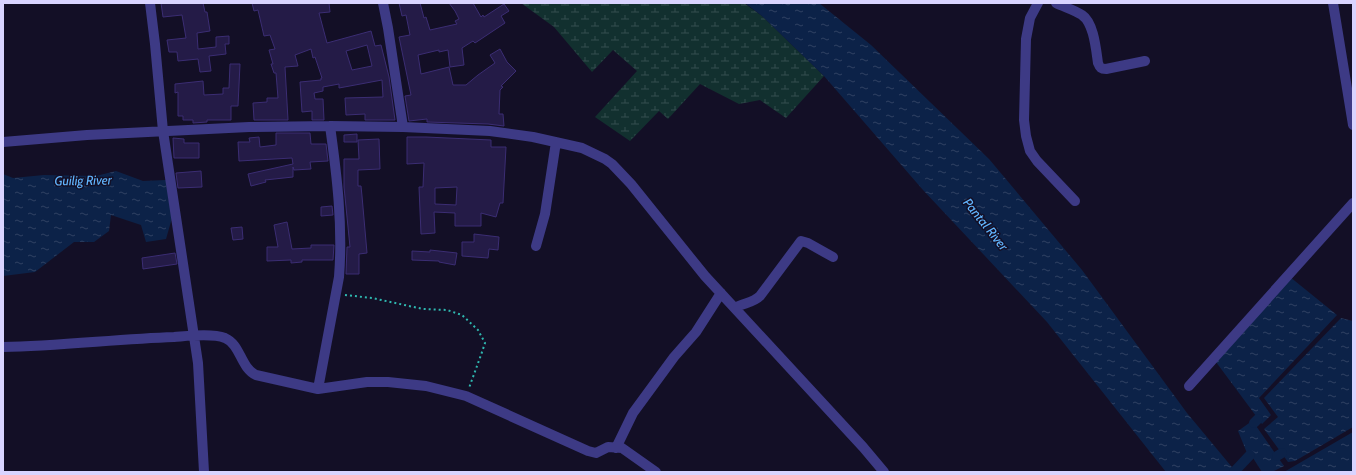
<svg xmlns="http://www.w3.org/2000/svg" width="1356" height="475" font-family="Cabin,sans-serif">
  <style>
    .wetland { fill: url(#wetland-marsh) }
    .water { fill: url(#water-ripples) }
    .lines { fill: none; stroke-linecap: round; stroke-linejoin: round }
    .canal { stroke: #0c2248; stroke-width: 10 }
    .building { fill: #241b47; stroke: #3b2d73; fill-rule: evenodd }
    .path { stroke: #2fb8b0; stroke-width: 2; stroke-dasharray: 2 3; stroke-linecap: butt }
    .street { stroke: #3d3a85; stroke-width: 10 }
    .labels { text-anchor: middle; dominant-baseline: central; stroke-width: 3; stroke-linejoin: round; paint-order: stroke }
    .water-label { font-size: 13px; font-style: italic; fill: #62b6ff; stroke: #130f26 }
  </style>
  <defs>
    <pattern id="wetland-marsh" width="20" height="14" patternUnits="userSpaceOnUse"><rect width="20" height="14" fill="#12302f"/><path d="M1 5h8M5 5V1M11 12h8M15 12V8" fill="none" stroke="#344d4e"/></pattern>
    <pattern id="water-ripples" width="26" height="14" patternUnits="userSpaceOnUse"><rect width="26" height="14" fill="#0c2248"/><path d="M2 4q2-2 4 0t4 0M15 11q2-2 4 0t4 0" fill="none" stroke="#2f4163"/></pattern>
  </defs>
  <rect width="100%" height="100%" fill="#130f26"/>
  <path class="wetland" d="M521 3H744L762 16 824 76 786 118 760 100 739 104 700 84 668 119 659 111 630 141 595 117 637 71 613 50 592 72 554 27Z"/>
  <path class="water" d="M745 3H819L871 45 989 159 1082 270 1187 413 1236 472H1166L1047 322 923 190 824 76 762 16Z
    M116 171 143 181 166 180 169 190 168 196 172 218 166 239 146 242 141 225 111 215 109 231 94 242H74L35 272 3 276V174L13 178 44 175 96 176Z
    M1290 277 1337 315 1259 398 1271 415 1262 424 1216 362Z
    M1341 318 1353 321V427L1295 461 1288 462 1264 429 1278 417 1264 398Z
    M1252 421 1254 423 1284 466 1272 472H1262L1253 458 1247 453 1238 431Z
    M1353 432V472H1284Z"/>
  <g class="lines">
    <path class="canal" d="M1254 423 1258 419
      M1277 456 1282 453
      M1234 472 1250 455"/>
  </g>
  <path class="building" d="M161 3H203L205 12H207L210 31 197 33 198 49 216 47V37L229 36V44H225L226 54 209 56 211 71 200 72 198 59 178 61 177 52H169L167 40 186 38 182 15 163 17Z
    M252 3H329L330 12 319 13 327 43 371 31 375 46 381 45 389 77 395 120H365V114L346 115 345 98 383 97 382 80 339 88V84L323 87V91L314 93 315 99H323L324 120H312V111L302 112 300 82 321 80V78H322L315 57 313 58 311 49 295 55 298 66 285 67 288 120H254L253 103 267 102V98H278L276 73H274L271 64H273L269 50 275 49 270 35 264 36 258 10 254 11ZM367 45 372 66 352 70 346 51Z
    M399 3H420L424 18 426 17 430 30 457 24 455 21 459 19 455 11 449 3H473L481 17 483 15 484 17 504 4 509 11 501 16 505 23 475 43 473 41 462 48 464 65 450 67 448 50 439 52V50L418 55 421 74 449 67 453 85H466L478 75 495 63 490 55 500 49 507 62 516 71 501 86 503 87 500 90 499 114H503L504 126 488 124 427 122V119L409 121 405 96 411 95 399 37 410 35 406 15 402 16Z
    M230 64H240L238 106H231V120H207V122L193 123V120H183V116H178V92L175 93V84L203 81 204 95 223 94V88H229Z
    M276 133H310L311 144H326L328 161 310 162 311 169 294 170 293 167V177L265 180 266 182 251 186 248 174 293 164 292 158 239 161 238 142H250L249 138 259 137 260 147 276 145Z
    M357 134V142H344V135Z
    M407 137H426L491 140V147H506L503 203H500L496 217 481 213V226H455V213L434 212 435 233 421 234 419 187H423L424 163 407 164ZM457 187 456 205 435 204V188Z
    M173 138 184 139V143H199V158H174Z
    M379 139 380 169 358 170V186H361L362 196 367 253 359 254V274H346L347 247H350L344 187V159H359L358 140Z
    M201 171 202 187 178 188 176 173Z
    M332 206 333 215 321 216V207Z
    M287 222 292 249 311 248V245H334L333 260H302V262L291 263V260L267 261V247H278L274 225Z
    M242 227 243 239 233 240 231 228Z
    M474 234 499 237 498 250 489 249 488 258 462 256V242H474Z
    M430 250 457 253 455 265 439 262V261L412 260V251L430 252Z
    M175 253 177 264 143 269 142 258Z"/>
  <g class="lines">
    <path class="path" d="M345 295 372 298 423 309 447 310 462 315 478 330 485 343 481 355 469 388"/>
    <path class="street" d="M150 3 155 44 163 131 198 363 204 472
      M383 3 388 28 403 127
      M1038 3 1030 18 1026 39 1024 120 1026 136 1030 151 1037 161 1075 201
      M1056 3C1064 7 1075 10 1082 15 1094 23 1096 50 1098 63 1100 68 1101 69 1106 69L1145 61
      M1333 3 1353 125
      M3 142 87 135 249 127 330 126 403 127 490 131 533 137 582 148 605 159 612 164 631 184 705 276 863 447 884 472
      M536 246 545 214 556 142
      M735 308C743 303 753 303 760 296L801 241 808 243 833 257
      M3 347C60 346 117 339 174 337 188 336 212 333 225 338 241 345 240 367 256 375L318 389 367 382H388L426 386 466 396 588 451 596 453 608 447 622 448 656 472
      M1189 386 1353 203
      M318 389 339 277C343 226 337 176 330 126
      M616 448 633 413 674 357 696 332 721 293"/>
  </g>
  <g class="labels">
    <g class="water-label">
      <text transform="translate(83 180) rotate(-1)">Guilig River</text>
      <text transform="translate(986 224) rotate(51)">Pantal River</text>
    </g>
  </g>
  <rect width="1356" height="475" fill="none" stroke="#d9d4ff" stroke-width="8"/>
</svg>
